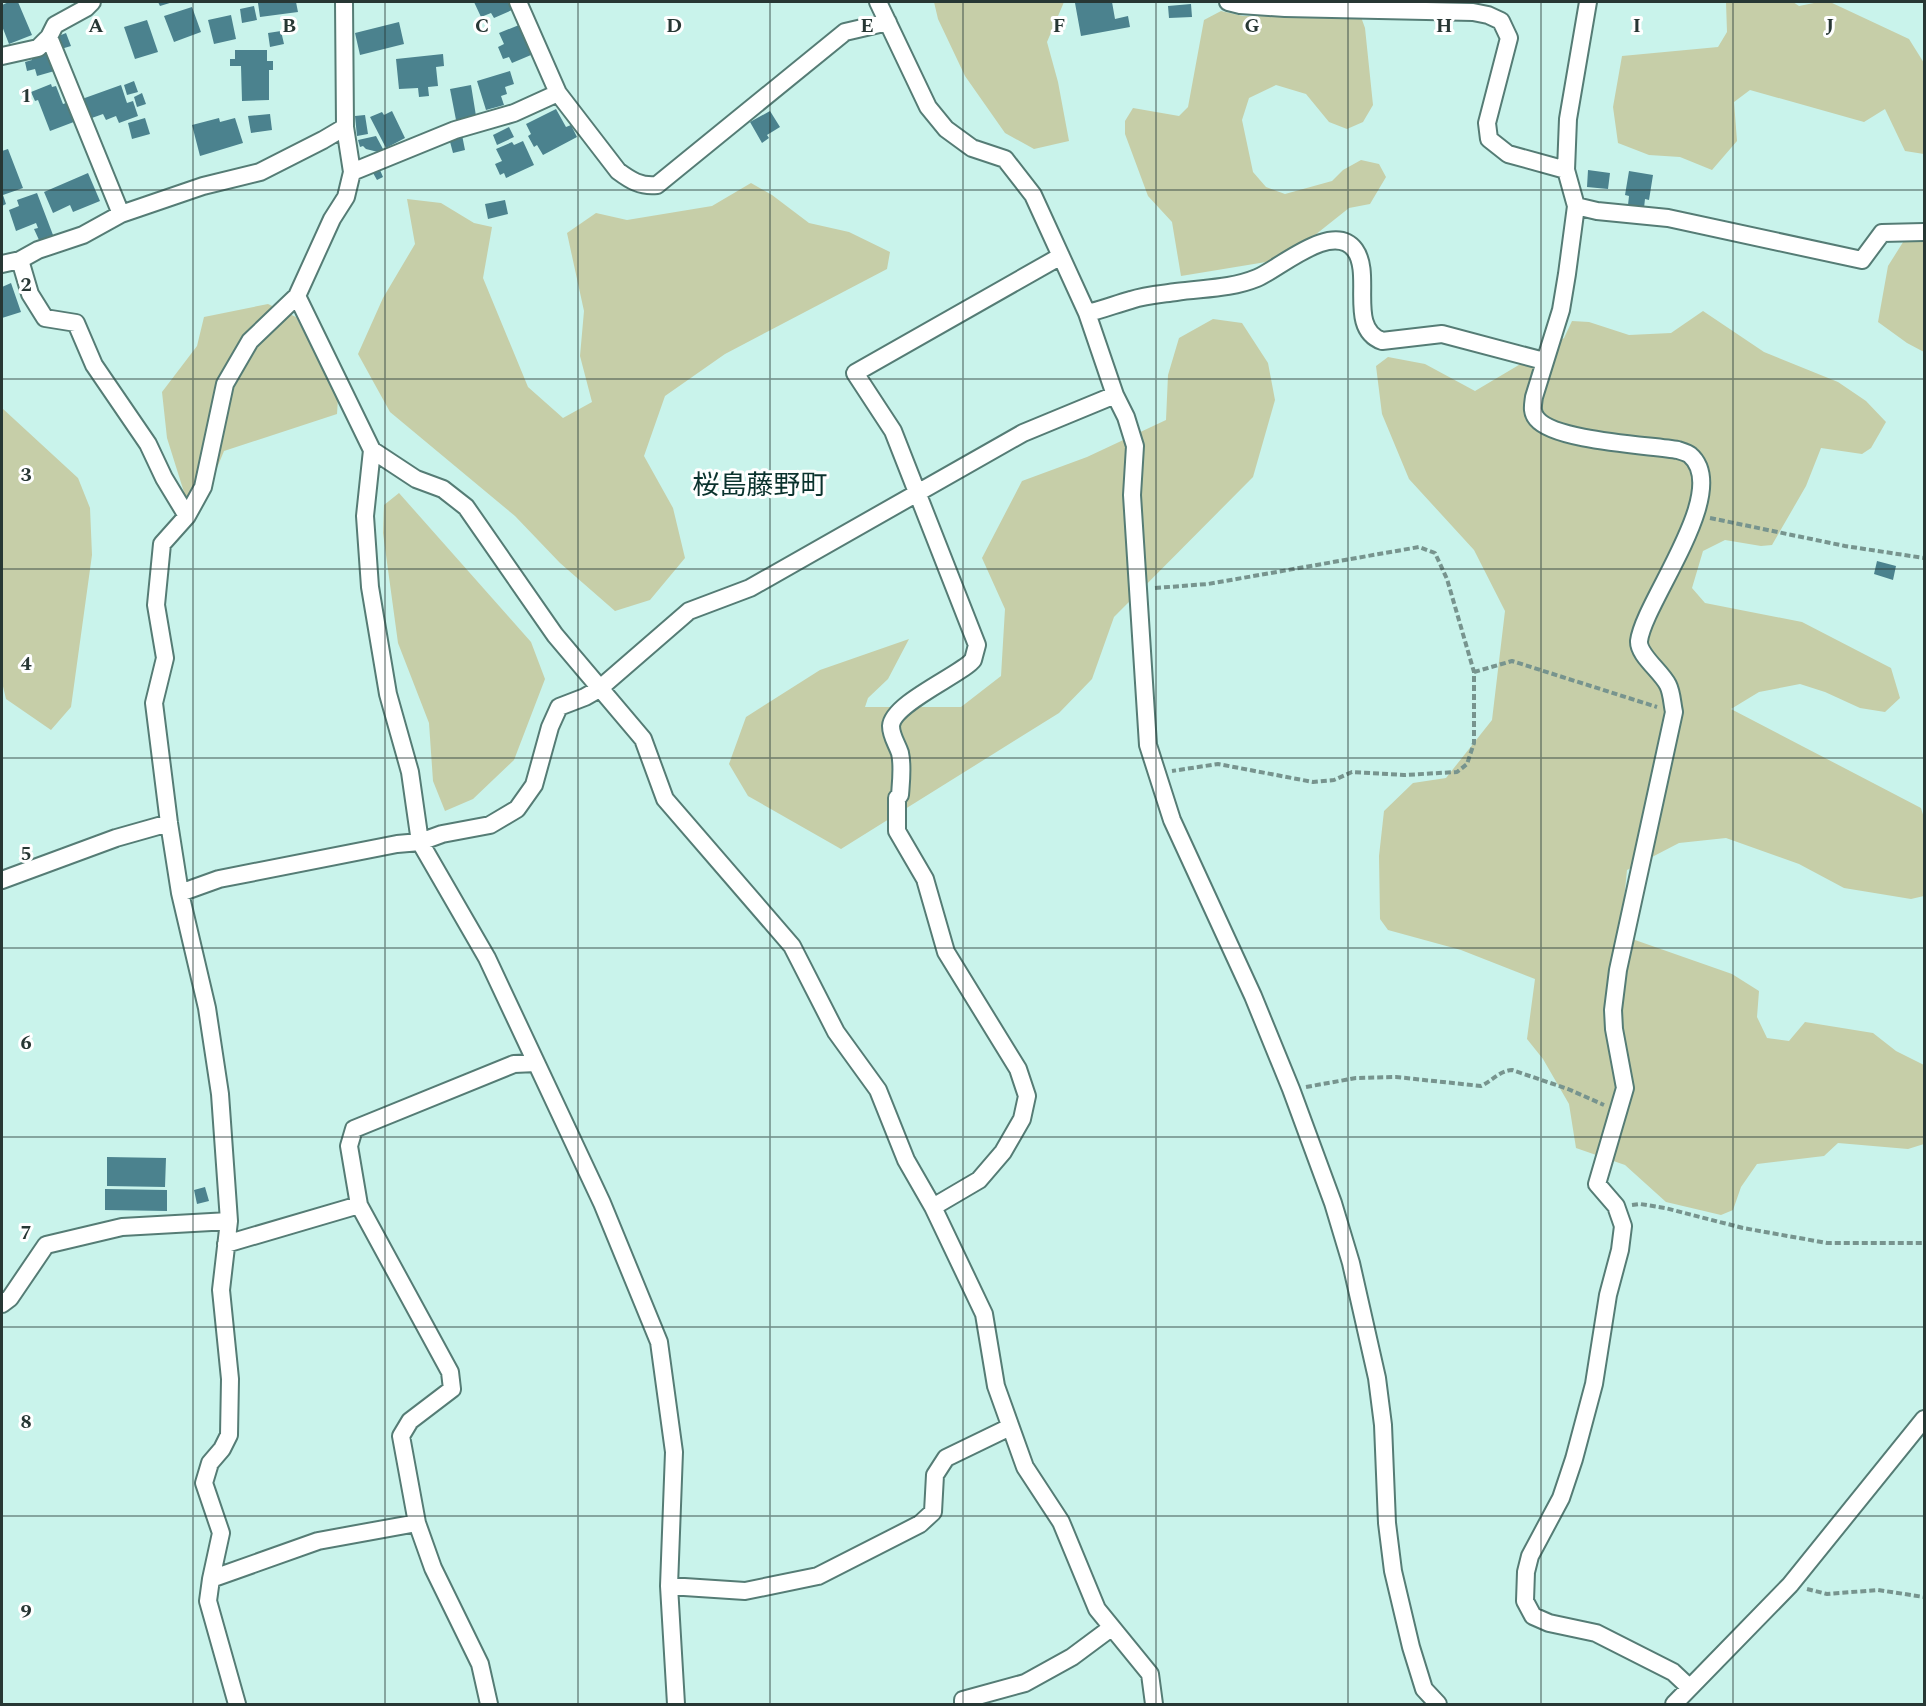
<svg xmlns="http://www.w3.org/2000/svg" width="1926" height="1706" font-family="Spectral,'Noto Sans JP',serif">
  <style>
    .green { fill: #c6cea8 }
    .building { fill: #4b828e }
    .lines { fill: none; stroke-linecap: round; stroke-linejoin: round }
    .street-casing { stroke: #557c75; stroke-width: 20 }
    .path { stroke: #77948e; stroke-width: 4; stroke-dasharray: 6 3; stroke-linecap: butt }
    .street { stroke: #fff; stroke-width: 16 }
    .grid { fill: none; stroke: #273734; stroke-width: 1.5; stroke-opacity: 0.55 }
    .labels { text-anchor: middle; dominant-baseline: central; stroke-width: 6; stroke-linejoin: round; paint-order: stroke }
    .quarter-label { font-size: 27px; fill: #0a322d; stroke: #fff }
    .grid-label { font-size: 20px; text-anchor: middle; font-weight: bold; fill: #273734; stroke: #fff; stroke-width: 6; stroke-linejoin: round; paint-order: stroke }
  </style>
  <rect width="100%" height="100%" fill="#c9f3eb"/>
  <path class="green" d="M934 2H1064L1047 42 1058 82 1069 141 1034 149 1005 133 965 76 938 19Z
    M1726 2H1793L1799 6 1819 2H1830L1909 39 1924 63V154L1905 151 1885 109 1864 122 1750 90 1734 102 1737 141 1712 170 1680 157 1649 155 1618 143 1613 107 1622 56 1718 47 1727 32Z
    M1221 11 1243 16 1361 17 1365 28 1373 105 1363 122 1347 129 1329 122 1306 94 1276 85 1249 98 1242 120 1253 172 1266 187 1285 194 1332 181 1343 170 1361 160 1379 164 1386 177 1370 204 1349 208 1315 235 1266 262 1181 276 1172 222 1148 196 1125 134V121L1133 108 1179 116 1188 107 1204 20Z
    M751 183 772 195 809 223 849 232 890 252 887 269 725 354 665 396 644 456 673 508 685 558 650 600 615 611 560 563 515 516 390 412 358 354 383 298 415 244 407 199 441 203 474 223 492 227 483 278 528 387 563 418 592 402 580 356 584 311 567 233 596 213 627 220 712 206Z
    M1905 239 1924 242V352L1907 343 1878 322 1888 266Z
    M268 304 296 317 338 398 337 414 224 451 212 480 188 505 167 438 162 392 197 346 204 317Z
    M1703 311 1764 352 1838 382 1866 401 1886 422 1871 448 1862 454 1821 448 1806 486 1772 545 1761 546 1725 540 1703 551 1692 588 1705 603 1802 622 1891 668 1900 698 1885 712 1860 708 1825 692 1800 684 1759 692 1731 709 1921 808 1924 818V896L1911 899 1844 888 1799 864 1726 838 1679 843 1627 870 1621 930 1635 940 1732 974 1759 991 1757 1017 1767 1038 1789 1041 1805 1022 1873 1033 1896 1051 1924 1065V1144L1908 1149 1838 1143 1824 1156 1757 1164 1741 1187 1733 1210 1721 1215 1666 1202 1625 1165 1576 1148 1569 1104 1543 1059 1527 1039 1535 979 1461 950 1388 930 1380 919 1379 856 1384 811 1413 783 1446 778 1492 720 1505 611 1474 550 1409 479 1382 414 1376 366 1388 357 1425 364 1475 391 1564 338 1572 321 1589 322 1629 335 1671 333Z
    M1213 319 1242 323 1268 363 1275 400 1253 477 1114 617 1092 679 1059 713 841 849 748 796 729 764 746 717 820 670 909 639 888 679 868 698 865 707H961L1001 676 1005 609 982 558 1022 481 1087 457 1166 420 1168 375 1179 338Z
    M2 408 78 478 90 508 92 555 71 707 51 730 6 699 2 682Z
    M399 493 531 642 545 679 514 760 473 799 445 811 433 781 429 723 398 643 383 533 384 505Z"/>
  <path class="building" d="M9 2H18L32 35 9 44 2 26V5Z
    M158 2H173L160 6Z
    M269 2H296L298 12 260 17 258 3Z
    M474 2H508L512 10 494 18 491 13 481 17Z
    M1085 2H1112L1115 19 1128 16 1130 27 1081 36 1075 3Z
    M1191 4 1192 17 1169 18 1168 6Z
    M254 6 257 20 242 23 240 9Z
    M192 7 201 32 174 42 164 16Z
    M231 15 236 39 214 44 208 20Z
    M147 20 158 52 135 59 124 27Z
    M399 22 404 44 360 55 355 33Z
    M519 25 531 55 512 63 509 57 503 59 498 47 504 44 499 33Z
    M281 31 284 44 270 47 268 33Z
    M66 33 71 46 61 49 56 37Z
    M52 50 58 70 37 76 35 69 27 71 25 62 32 60 31 56Z
    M235 50H267V61H273V70H269V100L242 101 241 66H230V59H235Z
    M443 54 444 66 436 67 438 86 428 87 429 96 419 97 418 88 399 89 396 59Z
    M510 71 514 84 505 87 507 94 501 96 504 105 486 110 477 81Z
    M134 81 138 92 127 95 124 85Z
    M51 84 52 87 56 86 63 104 72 101 79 120 50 131 38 100 35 101 31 92Z
    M121 85 127 103 133 101 138 116 119 123 116 116 106 120 103 114 89 119 82 99Z
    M471 85 476 116 456 120 450 89Z
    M142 93 146 104 137 107 134 97Z
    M556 109 566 127 571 125 577 137 543 155 537 145 534 147 528 136 531 134 526 124Z
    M392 111 405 138 386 148 370 117 382 112 384 115Z
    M770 111 780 127 767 135 769 138 762 143 750 122Z
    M270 114 272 130 251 133 248 116Z
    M365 115 368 134 357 136 355 116Z
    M145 118 150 134 132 139 128 123Z
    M219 118 220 122 235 118 243 143 200 156 192 125Z
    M509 127 514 137 497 145 493 135Z
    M462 135 465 150 453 153 449 138Z
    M376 136 383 149 378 152 366 149 363 146 360 147 358 140Z
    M523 141 534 165 506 178 504 173 500 175 495 164 502 161 496 149 512 142 514 145Z
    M8 149 23 188 3 195 6 204 2 206V151Z
    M380 170 383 177 377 180 373 173Z
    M1588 170 1610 173 1608 189 1587 187Z
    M1629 171 1653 175 1649 200 1645 199 1644 208 1628 205 1629 196 1625 195Z
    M88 173 100 201 73 212 70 205 53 213 44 192Z
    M37 193 53 235 39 240 34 229 38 228 36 223 16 231 9 210 19 206 17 200Z
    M505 200 508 214 488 219 485 204Z
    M11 283 21 312 2 318V287Z
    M1877 561 1896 566 1893 580 1874 574Z
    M107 1157 166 1158 165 1187 107 1186Z
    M205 1187 209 1201 197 1204 194 1190Z
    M105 1189 167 1190V1211L105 1210Z"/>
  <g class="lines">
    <g class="street-casing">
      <path id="street" d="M518 2 558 93 618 171C630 180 641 187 657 185L845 32 888 22
        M878 2 928 107 946 129 972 148 1005 159 1033 195 1087 313 1115 395 1126 417 1135 446 1132 495 1148 745 1172 820 1253 996 1291 1089 1333 1203 1351 1263 1377 1378 1383 1425 1387 1523 1393 1571 1411 1647 1424 1689 1438 1704
        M1228 2 1240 5 1285 8 1473 12 1488 15 1501 21 1509 38 1487 123 1489 139 1508 154 1566 170
        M1588 2 1568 119 1566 170 1576 206 1567 274 1561 310 1534 397C1533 405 1531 412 1537 419 1555 441 1648 445 1678 450 1681 451 1688 453 1690 455 1732 491 1644 601 1639 641 1638 655 1661 671 1668 685 1672 693 1672 703 1674 712L1618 970 1613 1010 1614 1029 1625 1088 1597 1184 1616 1206 1623 1226 1620 1250 1608 1295 1594 1384 1574 1459 1561 1498 1530 1556 1526 1572 1525 1601 1533 1616 1549 1623 1596 1633 1673 1672 1689 1687
        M49 37 121 214
        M2 56 38 48 49 37 55 25 86 8 92 2
        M352 172 455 130 514 113 558 93
        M1576 206 1597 211 1668 218 1862 260 1882 233 1924 232
        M20 260 30 294 45 318 76 323 94 365 148 444 164 478 187 516
        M2 264 20 260 38 250 83 235 121 214 203 186 260 172 323 140 345 127
        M297 296 372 450 365 516 370 587 388 694 410 772 420 842 487 958 602 1203 659 1342 674 1452 669 1586 676 1704
        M1087 313C1102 310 1116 304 1131 300 1145 295 1162 294 1176 292 1204 288 1230 289 1257 278 1279 269 1333 220 1355 250 1373 275 1347 328 1382 341L1442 334 1544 361
        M372 450 416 479 443 489 466 507 555 635 643 739 665 799 792 946 836 1032 878 1090 906 1160 933 1207 984 1314 996 1386 1025 1467 1061 1522 1097 1609 1150 1674 1154 1704
        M2 880 116 838 169 823
        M180 893 219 879 397 844 420 842 442 834 490 825 517 809 534 785 550 727 559 707 585 697 599 689 689 611 750 588 1023 433 1115 395
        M933 1207 979 1180 1003 1152 1022 1119 1027 1096 1018 1069 946 952 925 879 897 831V798L900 795C901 782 903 766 900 753 897 744 891 736 891 726 892 705 953 678 970 663L973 660 977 645 893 431 855 373 1061 256
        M226 1244 359 1205
        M2 1304 10 1298 46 1245 122 1227 229 1221
        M211 1579 318 1541 417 1523
        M669 1586 745 1591 818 1576 920 1524 933 1512 935 1475 946 1458 1010 1427
        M237 1704 208 1601 211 1579 221 1533 204 1483 210 1463 222 1449 229 1435 230 1379 221 1290 229 1221 220 1094 207 1008 180 893 169 823 154 703 165 658 156 605 162 544 187 516 203 487 225 384 250 341 297 296 332 219 346 197 352 172 345 127 344 2
        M489 1704 480 1664 433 1568 417 1523 401 1436 410 1421 452 1389 450 1372 359 1205 349 1146 354 1129 514 1064 536 1063
        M963 1704V1700L1025 1683 1072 1657 1111 1628
        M1674 1704 1790 1585 1924 1419"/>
    </g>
    <path class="path" d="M1710 518 1845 546 1924 558
      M1155 588 1208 584 1419 547 1435 553 1447 579 1474 672V743L1467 764 1457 772 1404 775 1352 772 1334 780 1313 782 1218 764 1172 771
      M1474 672 1512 661 1657 707
      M1306 1087 1356 1078 1396 1077 1481 1086C1492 1081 1499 1071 1512 1070L1568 1089 1604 1105
      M1632 1205 1640 1204 1665 1208 1743 1228 1827 1243H1924
      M1807 1589 1827 1594 1878 1590 1924 1597"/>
    <use href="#street" class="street"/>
  </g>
  <path class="grid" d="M193 2V1704M385 2V1704M578 2V1704M770 2V1704M963 2V1704M1156 2V1704M1348 2V1704M1541 2V1704M1733 2V1704M2 190H1924M2 379H1924M2 569H1924M2 758H1924M2 948H1924M2 1137H1924M2 1327H1924M2 1516H1924"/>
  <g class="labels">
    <g class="quarter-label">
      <text x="760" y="486">桜島藤野町</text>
    </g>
  </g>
  <g class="grid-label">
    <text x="96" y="32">A</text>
    <text x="289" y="32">B</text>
    <text x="482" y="32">C</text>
    <text x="674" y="32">D</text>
    <text x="867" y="32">E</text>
    <text x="1059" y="32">F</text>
    <text x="1252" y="32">G</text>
    <text x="1444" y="32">H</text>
    <text x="1637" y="32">I</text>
    <text x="1830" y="32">J</text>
    <text x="26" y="102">1</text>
    <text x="26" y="291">2</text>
    <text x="26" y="481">3</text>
    <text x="26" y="670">4</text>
    <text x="26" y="860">5</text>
    <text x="26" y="1049">6</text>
    <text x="26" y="1239">7</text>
    <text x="26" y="1428">8</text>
    <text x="26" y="1618">9</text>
  </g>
  <rect width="1926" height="1706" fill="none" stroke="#273734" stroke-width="6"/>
</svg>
